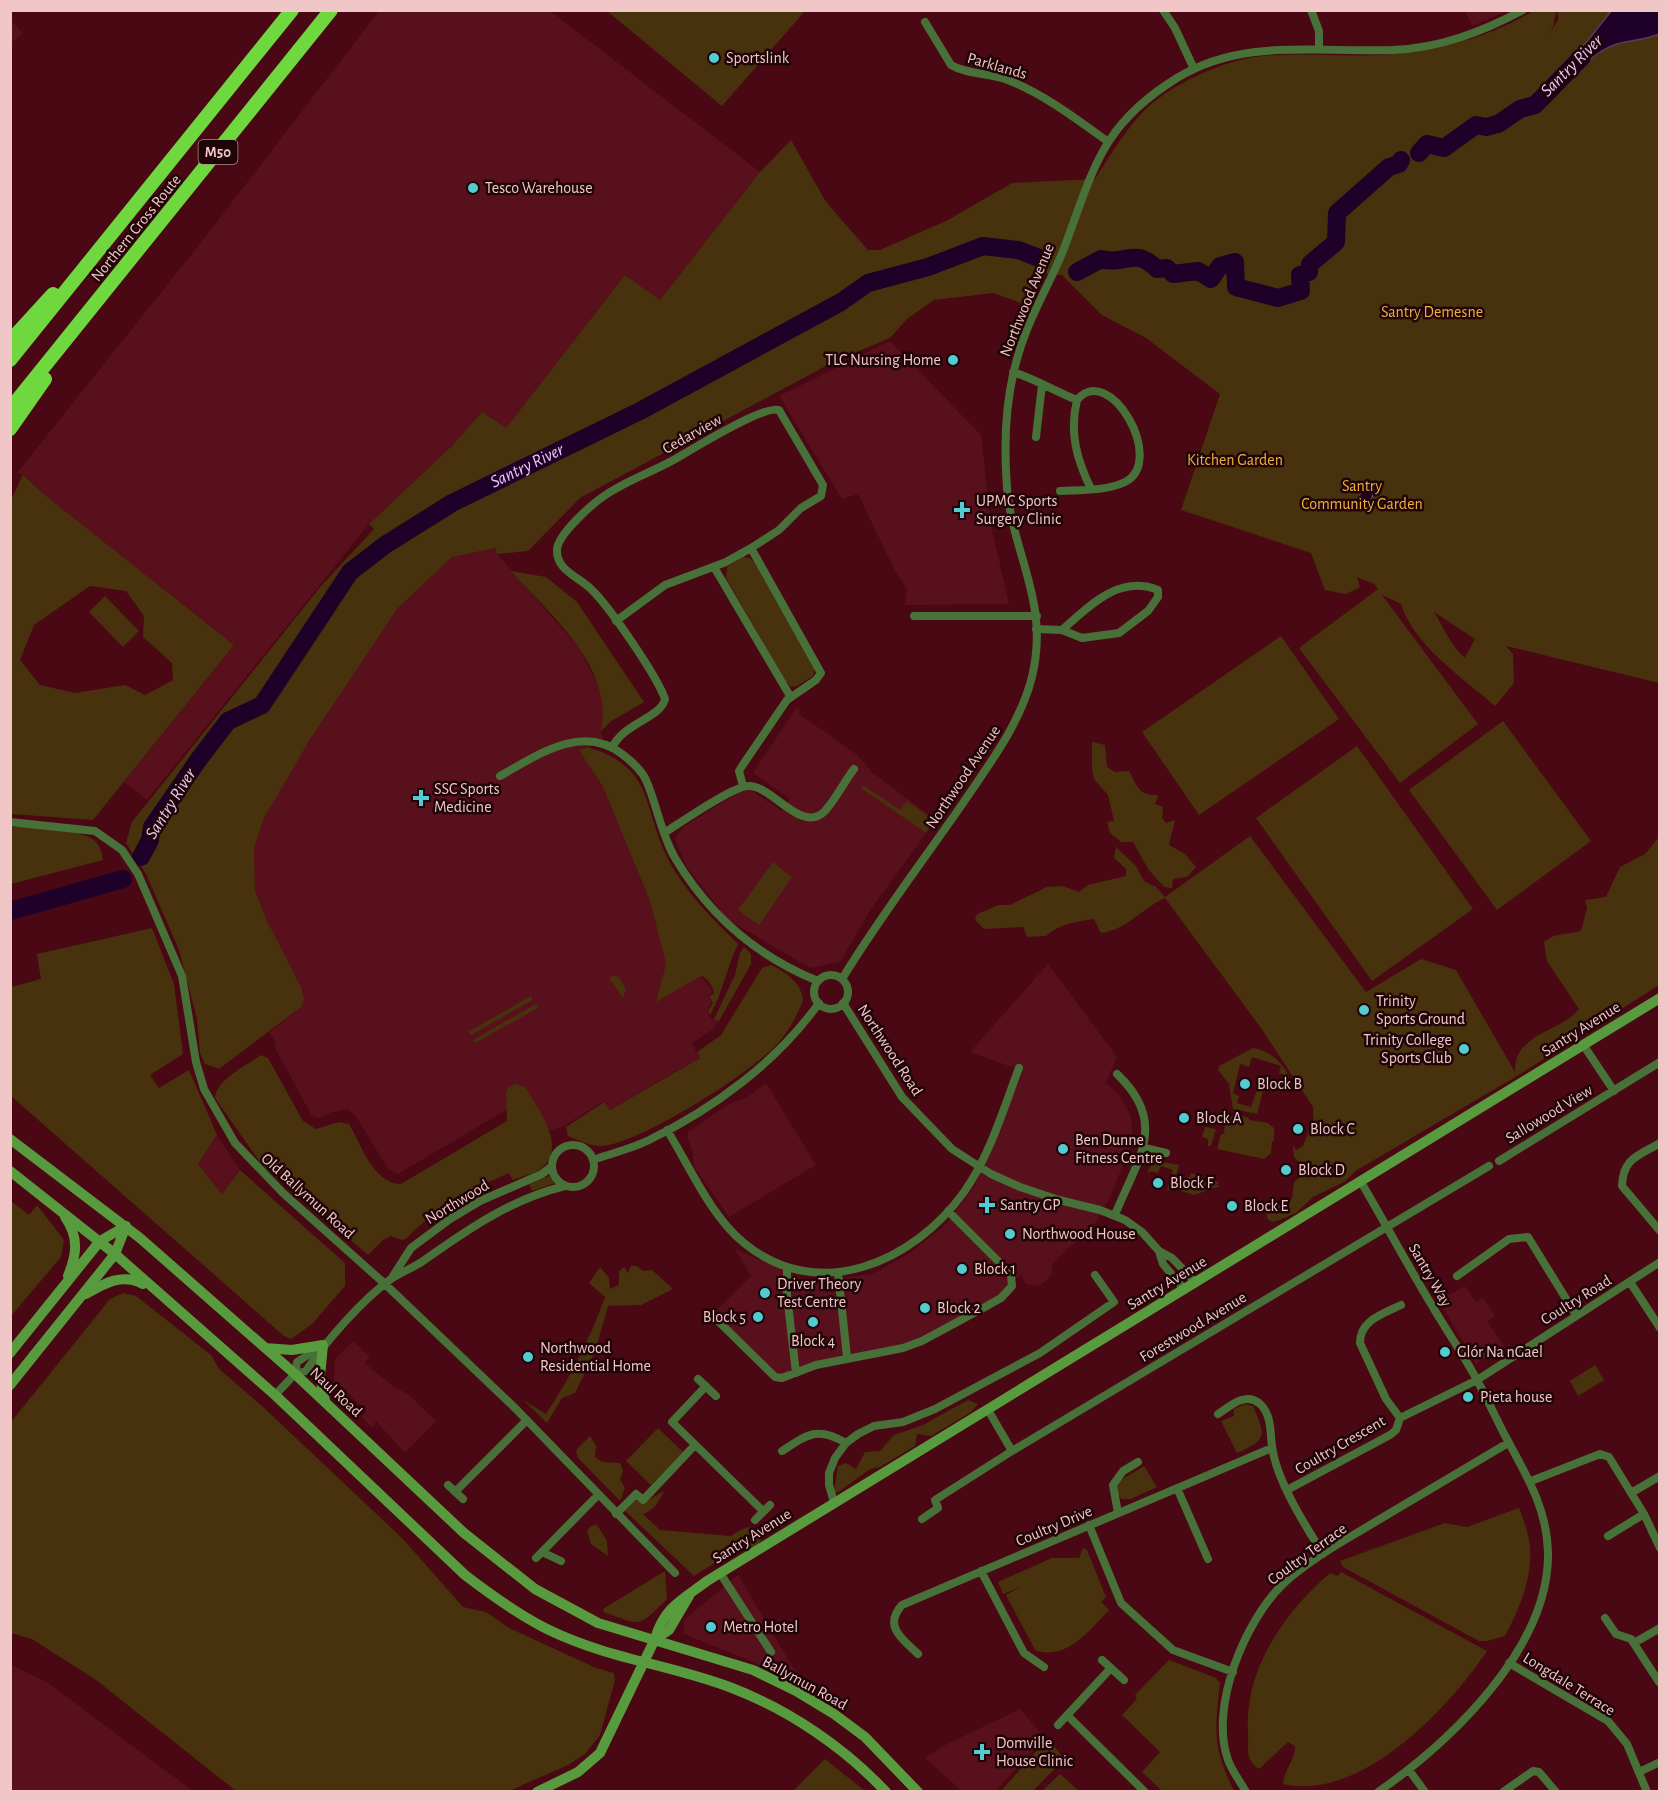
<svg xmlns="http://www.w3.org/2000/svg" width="1670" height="1802" font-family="'Alegreya Sans',sans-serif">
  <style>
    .built { fill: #59101d }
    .green { fill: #47320d; fill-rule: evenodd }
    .water { fill: #1e0028; stroke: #5d3b58; stroke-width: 1.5 }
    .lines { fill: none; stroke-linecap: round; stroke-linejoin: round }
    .river { stroke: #1e0028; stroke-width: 18 }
    .street { stroke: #487139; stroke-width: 8 }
    .secondary { stroke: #589b3e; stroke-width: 10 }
    .highway { stroke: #6ed83e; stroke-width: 14 }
    .poi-dot { fill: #52ccd0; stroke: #1f0507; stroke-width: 2 }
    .labels { text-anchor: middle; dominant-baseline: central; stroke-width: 5; stroke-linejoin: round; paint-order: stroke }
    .shield { fill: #1f0507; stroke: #b18c8d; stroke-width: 1.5 }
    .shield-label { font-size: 15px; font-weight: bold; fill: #f0c6c7 }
    .poi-label { font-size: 16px; fill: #f0c6c7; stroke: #1f0507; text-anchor: start }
    .street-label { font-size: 16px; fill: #f0c6c7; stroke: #1f0507 }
    .park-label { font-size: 16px; fill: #f1b03e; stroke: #1f0507 }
    .water-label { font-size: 18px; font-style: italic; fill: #e8c6f4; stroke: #1f0507 }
  </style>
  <rect width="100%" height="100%" fill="#490813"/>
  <path class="built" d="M379 11H550L760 172 660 300 625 275 506 428 482 412 453 445 369 524 147 800 124 782 234 645 42 494 23 475 17 473 203 240Z
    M1465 11H1507L1472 26Z
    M10 19 23 34 11 43H10Z
    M890 341 981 435 991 525 1009 604 905 605 907 589 895 571 858 494 842 499 779 396Z
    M497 548V554L579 648 599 687 604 711 601 731 603 739 580 751 603 787 650 901 666 964 657 1001 701 976 713 992 708 996 712 1002 707 1011 710 1018 719 1021 712 1030 692 1043 699 1058 609 1110 604 1101 562 1127 547 1131 528 1097 398 1174 389 1170 355 1115 347 1109 332 1112 321 1118 312 1116 274 1046 276 1043 269 1032 301 1007 255 890 254 848 264 817 282 784 375 638 397 609 452 557Z
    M797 707 801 711 799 714 856 754 873 773 936 820 871 909 840 962 810 968 727 919 687 867 675 839 683 827 739 792 749 789 782 811 790 799 753 773Z
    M1048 964 1117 1057 1106 1083 1118 1093 1131 1116 1133 1140 1111 1195 1096 1222 1052 1264V1275L1039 1286 1026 1284 1021 1275 1013 1280 1008 1291 922 1341 775 1377 709 1318 751 1276 735 1249 801 1278 824 1280 852 1277 874 1273 894 1262 910 1253 946 1224 975 1185 1023 1071 970 1052Z
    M766 1083 816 1165 729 1217 694 1167 693 1153 687 1137 688 1132 729 1104 746 1098Z
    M217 1135 240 1170 222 1194 198 1164Z
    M1465 1286 1476 1302 1483 1298 1495 1316 1487 1321 1504 1347 1476 1364 1439 1301Z
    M353 1341 370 1357 365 1363 390 1384 409 1395 436 1421 405 1453 376 1421 372 1428 362 1417 366 1411 334 1379 335 1359Z
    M738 1575 801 1681 684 1634V1620Z
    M11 1665 47 1682 193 1791H11Z
    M1020 1709 1045 1738 995 1791H962L925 1758 941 1747Z"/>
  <path class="green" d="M607 11H805L722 106Z
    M1533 11H1556L1553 27 1548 36 1558 20V11H1659V683L1506 646 1513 654 1514 683 1495 706C1462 677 1415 647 1401 604L1382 595 1478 724 1400 783 1299 648 1378 589 1374 584 1357 577 1360 587 1346 594 1325 590 1311 553 1181 510 1220 394 1146 338 1102 315 1062 275 1040 273 1024 304 993 293 934 300 907 319 890 338 833 362 580 498 528 551 497 554 496 548 452 557 397 609 309 741 264 818 254 848 255 890 267 921 301 987 304 999 301 1007 219 1069 205 1064 200 1053 197 1019 179 950 146 874 126 843 132 822 321 586 374 529 369 524 453 445 482 412 506 428 625 275 660 300 760 172 791 140 826 202 868 250H880L948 220 1012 183 1095 179C1109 157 1123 134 1140 115 1166 86 1223 60 1262 56 1306 52 1351 58 1394 54 1444 49 1490 37 1533 11ZM1434 612 1475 639 1465 658C1451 646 1444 628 1434 612Z
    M23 475 42 493 234 645 93 820 11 814 10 502ZM90 586 126 591 144 616 143 637 172 663 173 680 145 695 125 685 75 693 40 685 20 660 34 625Z
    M743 557 750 558 754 562 815 668 813 676 797 686 791 687 786 682 726 578 727 567Z
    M511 571 546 577 577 602 644 702 610 722 601 731C614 666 550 615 511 571Z
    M105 596 139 631 123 647 89 612Z
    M1281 636 1339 719 1199 815 1142 732Z
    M1503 721 1591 841 1497 910 1409 790Z
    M1092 742 1105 745 1107 767 1115 772 1129 771C1138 787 1138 795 1158 795L1155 804 1163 807 1162 818 1166 823 1175 820 1169 845 1185 854 1196 867 1187 877 1173 879 1172 888 1164 887 1148 869 1133 842H1121L1110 833 1107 822 1114 821 1108 795 1094 779 1092 770Z
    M1357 746 1473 909 1372 981 1256 818Z
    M588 747C656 769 641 805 668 859 685 892 712 918 738 944 727 967 723 992 710 1015L708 1011 713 1003 709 996 714 994C714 988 708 978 701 976L656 1002 666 964 650 901 603 787 579 750Z
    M863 785 900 810 907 801 934 820 926 833 861 788Z
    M11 827C30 827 83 828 96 842 100 846 102 854 103 860L11 884Z
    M1250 836 1366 992 1421 959 1456 970 1515 1072C1513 1033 1562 1032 1579 1009L1547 961 1544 942 1553 936 1581 931 1587 908 1585 900 1606 897 1620 867 1645 854 1659 837V985L1517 1076 1357 1170 1344 1182 1313 1197 1296 1213 1274 1222 1268 1220 1266 1213 1281 1201 1292 1199 1294 1182 1299 1178 1302 1166 1294 1157 1293 1145 1296 1150 1303 1146 1310 1128 1314 1130 1313 1107 1261 1028 1165 898C1141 909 1127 930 1101 933L1094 919C1076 922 1060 923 1046 936L1027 937 1023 927 984 929 975 920 977 914 999 905H1010L1047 887 1063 886 1079 892 1088 885 1126 876V869L1114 858 1116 847 1136 866 1144 881 1156 887 1165 897Z
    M773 862 792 877 759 925 738 910Z
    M152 928 174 984 183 1054 150 1075 159 1088 189 1070 217 1135 198 1164 222 1194 240 1170 345 1263V1286L312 1324 291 1339 284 1336 11 1096V987L41 979 37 954Z
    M744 947 751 954V964L719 1021 714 1019 735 975 740 953Z
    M771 965C786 972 802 983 803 1001 798 1014 789 1030 780 1041 753 1072 644 1141 603 1146 591 1147 579 1140 568 1136L566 1127 604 1102 610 1110 700 1058 697 1052 721 1035 762 968Z
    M614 975 619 977 626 989 623 998 609 978Z
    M531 996 533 1000 471 1035 468 1032Z
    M536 1004 538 1008 475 1043 473 1040Z
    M1253 1048C1268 1049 1288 1066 1290 1081L1288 1086 1283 1087 1287 1076 1279 1073 1281 1066 1252 1057 1249 1067 1240 1064 1233 1093 1239 1096 1237 1103 1251 1107 1259 1084 1263 1091 1257 1114 1233 1109 1229 1084 1218 1070 1219 1066Z
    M261 1055 268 1058 303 1121 316 1129 339 1122 349 1124C362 1146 373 1183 401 1184L507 1121 506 1092 508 1088 516 1084 525 1087C537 1108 567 1144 543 1167 536 1174 522 1176 513 1180L509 1173C472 1189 435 1208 407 1238L402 1240 391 1236 383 1240 368 1255 262 1165 215 1098C216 1080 247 1065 261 1055Z
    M1235 1114 1249 1118V1120L1268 1123 1274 1128V1141H1272L1271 1153 1264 1159 1217 1149 1221 1134H1224L1225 1119Z
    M1205 1127 1216 1129 1211 1146H1208V1139L1202 1137Z
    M1153 1160 1179 1165 1174 1185 1183 1187 1187 1177H1190L1191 1173 1219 1182 1217 1185 1220 1186 1194 1195 1172 1188 1167 1191 1173 1170 1161 1166 1158 1173 1151 1171 1147 1174Z
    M549 1176 555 1183 532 1191 529 1184Z
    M11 1201 29 1215 37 1205 64 1240 61 1257 11 1316Z
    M631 1266H637L643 1271 652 1270 673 1289 641 1305 608 1306 595 1352 575 1393 562 1398 547 1423 523 1400 546 1414C570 1378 590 1339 605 1297L589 1283 600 1267 609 1278 610 1289 619 1285V1271L624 1267 628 1273Z
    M123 1293 136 1296 211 1355 219 1369 262 1406 402 1538 463 1607 486 1612 509 1628 596 1668 614 1673 615 1680 600 1735 585 1754 568 1765 509 1791H236L96 1680 32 1639 11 1633V1422L110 1299Z
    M1595 1365 1604 1380 1578 1396 1570 1381Z
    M968 1400 978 1404 971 1412 931 1436 917 1434 915 1446 880 1467 870 1469 837 1493 834 1491 838 1466 846 1463 856 1469 865 1452 880 1451 894 1435 923 1425Z
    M1245 1404 1253 1406C1266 1436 1267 1440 1237 1453L1221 1421 1234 1416V1409Z
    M658 1428 683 1452 651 1485 626 1461Z
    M590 1436 596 1446 595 1457 602 1462 620 1463 623 1471 620 1479 625 1488 620 1501 578 1458 576 1450Z
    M1144 1466 1157 1487 1131 1499H1122L1116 1493 1119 1481Z
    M664 1491C659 1501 654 1511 643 1514L660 1530 731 1536C744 1528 754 1520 763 1538L755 1548C731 1550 714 1564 694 1576L623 1509 634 1500 643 1503Z
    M1519 1508C1523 1518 1527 1529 1529 1540 1535 1572 1520 1608 1505 1636L1487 1641H1479L1343 1567 1340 1561 1445 1523 1467 1527Z
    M597 1525 607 1541 608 1556 591 1544 587 1531 591 1526Z
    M1083 1548 1087 1550 1106 1597 1101 1602 1109 1610C1090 1630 1065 1662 1035 1650L1006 1595 1021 1587 1003 1594 998 1582 1052 1558H1079Z
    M665 1571 667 1599C638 1627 643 1627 604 1612L603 1609Z
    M1341 1572 1487 1651C1449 1708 1361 1802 1283 1784 1284 1770 1295 1760 1295 1746L1288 1742 1259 1769C1244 1758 1249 1750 1248 1733 1244 1669 1284 1613 1330 1573L1338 1576Z
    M1169 1660 1216 1678 1220 1683C1215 1732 1212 1746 1234 1791H1162L1142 1772 1160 1752 1122 1715 1137 1699 1135 1695Z
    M1048 1738 1064 1759 1033 1791H1001Z
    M825 1759 865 1791H793Z
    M1060 1774 1079 1791H1042Z"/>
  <path class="water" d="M1612 10 1659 11V34C1645 40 1632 40 1617 44 1600 49 1586 63 1573 74H1567L1566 68Z
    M1362 487 1374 491 1369 506 1358 502Z"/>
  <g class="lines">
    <g class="river">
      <path d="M1419 153 1427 144 1444 148 1476 125 1486 127 1498 124 1520 109 1535 105 1582 57"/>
      <path d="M1077 272 1101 259C1127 266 1133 246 1157 269L1167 268 1173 274 1198 271 1211 279 1220 266 1235 262 1236 287 1278 298 1301 291 1300 275 1309 272 1310 264 1336 242 1337 213 1389 167 1399 164 1401 160"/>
      <path id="s1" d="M141 857 150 840 152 827 199 759 228 721 262 705 350 572 385 545 452 503 640 411 841 302 868 283 928 267 983 246 1018 250 1039 258"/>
      <path d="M10 911 123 879"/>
    </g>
    <path class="street" d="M1163 10 1175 28 1194 69
      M1311 10 1319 31V49
      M925 22 951 65C968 75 990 73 1008 80 1045 95 1075 118 1107 141
      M1013 372C1035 379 1055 391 1077 400
      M1036 437 1042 385
      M1060 491C1081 490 1106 491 1125 482 1167 461 1109 361 1077 400 1069 433 1077 460 1091 489
      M714 567 790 696
      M914 616H1037
      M1036 629 1062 630 1082 638 1119 633 1148 611 1158 597V590C1119 574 1088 607 1062 630
      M612 748C623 723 661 718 665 699 657 676 609 606 591 589 579 577 556 570 557 550 557 535 592 504 604 496 627 480 653 472 677 458 694 448 764 405 779 410L823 485 821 496 801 508 779 530 751 548 726 562 665 585 616 621
      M500 776C536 756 581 723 622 754 631 761 641 769 646 780 657 805 661 834 675 858 709 915 756 956 818 981
      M743 786 739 771 742 766 787 700 816 680 821 673 751 548
      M10 822 95 831 122 850 138 874 182 976 196 1062 204 1089 235 1143 283 1193 385 1284 515 1408 675 1573
      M664 833C680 823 733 786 748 786 773 785 801 835 825 811 836 799 844 782 854 769
      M814 992a17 17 0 1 1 34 0a17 17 0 1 1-34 0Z
      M842 979C879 918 923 861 963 803 990 763 1020 724 1032 677 1050 602 1013 556 1007 488 1003 434 1006 383 1026 332 1037 304 1052 278 1063 251 1093 172 1099 126 1177 78 1243 37 1320 53 1393 50 1440 48 1482 32 1523 10
      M843 1003 902 1097 952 1149 991 1174 1020 1187 1059 1200 1100 1210 1125 1220 1142 1232 1159 1251 1172 1258 1196 1283
      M1584 1046 1614 1091
      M667 1130C690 1167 710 1215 744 1243 818 1304 913 1263 964 1192 990 1155 1003 1110 1019 1068
      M1660 1143C1638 1156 1623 1158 1622 1186L1660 1231
      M552 1166a21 21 0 1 1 42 0a21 21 0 1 1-42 0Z
      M1145 1148 1166 1153
      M593 1160C612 1153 631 1149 649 1140 713 1109 777 1062 819 1003
      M1499 1161 1660 1062
      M1361 1182C1385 1223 1407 1264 1431 1304 1446 1330 1464 1355 1478 1382 1489 1402 1498 1423 1509 1443 1528 1478 1547 1510 1548 1552 1550 1648 1450 1742 1378 1792
      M1115 1215C1136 1161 1170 1124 1117 1074
      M1159 1251 1163 1264 1185 1290
      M787 1267V1295L796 1373
      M838 1273 847 1357
      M393 1276 411 1248 450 1219 480 1201 542 1174 551 1167
      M1457 1276 1509 1239 1528 1237 1576 1315
      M1630 1282 1660 1328
      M1401 1305C1383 1314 1360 1320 1360 1343L1386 1399 1400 1418 1477 1380 1660 1262
      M716 1319 775 1377 782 1378 816 1365 903 1348 922 1341 985 1307 1001 1298 1012 1286 1011 1275 1007 1270 948 1211
      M295 1374 297 1362 319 1348
      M698 1379 716 1396
      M706 1386 672 1422 763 1511
      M275 1395 295 1374 306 1371C326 1341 362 1300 391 1279 401 1272 413 1268 423 1261 467 1230 511 1199 565 1186
      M988 1410 1012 1451
      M1218 1414C1230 1406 1245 1392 1259 1403 1272 1414 1270 1432 1272 1446 1276 1480 1305 1525 1323 1554
      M782 1451C808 1434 818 1426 846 1443
      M1531 1481 1600 1454 1609 1457 1644 1514 1660 1548
      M448 1485 463 1499
      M1177 1488 1208 1559
      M1287 1490 1390 1435 1396 1430 1400 1418
      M455 1492 527 1420
      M1631 1493 1660 1476
      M834 1502 829 1485V1473L835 1458 846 1443 858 1434 874 1426 903 1422 935 1409 1040 1353 1114 1302 1095 1275
      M1118 1513 1113 1485 1123 1471 1138 1462
      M616 1514 636 1494 643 1500 695 1445
      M922 1519 938 1508 935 1500 1012 1451 1489 1166
      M755 1520 770 1505
      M1089 1525 1121 1603 1173 1650 1233 1672
      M1608 1536 1644 1514
      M542 1552 561 1561
      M536 1558 598 1495
      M981 1571 1024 1653 1044 1667
      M720 1573 771 1652
      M1605 1618 1616 1634 1631 1639 1659 1682
      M1634 1643 1660 1628
      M918 1654C902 1639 883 1626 902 1605L1272 1448
      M1102 1660 1124 1680
      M1509 1663 1608 1721 1627 1744 1647 1792
      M1067 1715 1145 1792
      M1058 1725 1111 1668
      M1409 1770 1425 1792
      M1639 1772 1660 1762
      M1246 1792C1240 1781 1232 1771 1228 1760 1209 1707 1245 1620 1284 1583 1310 1559 1344 1541 1375 1522 1419 1496 1464 1469 1508 1443
      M1503 1792 1533 1771 1539 1772 1556 1792"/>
    <path class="secondary" d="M10 1139 140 1238 295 1374 464 1533 535 1589 598 1623 753 1670 796 1691 834 1714 865 1737 918 1792
      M10 1171 115 1254 275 1395 465 1575C491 1595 519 1615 549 1630 609 1659 672 1665 732 1688 789 1710 844 1747 886 1792
      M65 1217C79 1237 77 1254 68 1276
      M86 1294C105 1283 122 1273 143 1284
      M265 1348 292 1350 323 1345 320 1376 325 1401
      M10 1353 100 1241 126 1226
      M10 1385 115 1254 126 1226
      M655 1639 669 1630 689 1596
      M537 1792 578 1772 600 1753 655 1639C664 1607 682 1600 707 1581L1660 998"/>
    <path class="highway" d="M10 341 53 294
      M10 360 292 10
      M10 409 331 10
      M10 429 45 379"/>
  </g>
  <g class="poi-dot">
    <circle cx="714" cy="58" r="6"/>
    <circle cx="473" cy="188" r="6"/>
    <circle cx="953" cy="360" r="6"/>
    <path d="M959 501h6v6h6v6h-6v6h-6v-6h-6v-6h6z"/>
    <path d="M418 789h6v6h6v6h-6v6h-6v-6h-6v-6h6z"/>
    <circle cx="1364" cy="1010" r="6"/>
    <circle cx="1464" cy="1049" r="6"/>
    <circle cx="1245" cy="1084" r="6"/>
    <circle cx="1184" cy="1118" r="6"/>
    <circle cx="1298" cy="1129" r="6"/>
    <circle cx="1063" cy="1149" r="6"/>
    <circle cx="1286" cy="1170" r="6"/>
    <circle cx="1158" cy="1183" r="6"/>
    <path d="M984 1196h6v6h6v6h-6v6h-6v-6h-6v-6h6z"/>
    <circle cx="1232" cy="1206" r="6"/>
    <circle cx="1010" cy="1234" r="6"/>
    <circle cx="962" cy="1269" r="6"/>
    <circle cx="765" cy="1293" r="6"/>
    <circle cx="925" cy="1308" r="6"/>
    <circle cx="758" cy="1317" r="6"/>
    <circle cx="813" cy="1322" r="6"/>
    <circle cx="1445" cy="1352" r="6"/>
    <circle cx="528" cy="1357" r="6"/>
    <circle cx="1468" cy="1397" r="6"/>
    <circle cx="711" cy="1627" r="6"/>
    <path d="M979 1743h6v6h6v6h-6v6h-6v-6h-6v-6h6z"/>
  </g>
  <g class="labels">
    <rect class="shield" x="198.5" y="140" width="39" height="24" rx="4.5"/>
    <g class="shield-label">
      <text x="218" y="152">M50</text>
    </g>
    <g class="poi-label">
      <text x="726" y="58">Sportslink</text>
      <text x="485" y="188">Tesco Warehouse</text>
      <text x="941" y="360" text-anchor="end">TLC Nursing Home</text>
      <text x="976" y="501">UPMC Sports<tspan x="976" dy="18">Surgery Clinic</tspan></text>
      <text x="434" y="789">SSC Sports<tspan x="434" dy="18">Medicine</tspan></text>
      <text x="1376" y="1001">Trinity<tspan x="1376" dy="18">Sports Ground</tspan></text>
      <text x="1452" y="1040" text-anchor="end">Trinity College<tspan x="1452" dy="18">Sports Club</tspan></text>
      <text x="1257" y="1084">Block B</text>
      <text x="1196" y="1118">Block A</text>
      <text x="1310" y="1129">Block C</text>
      <text x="1075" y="1140">Ben Dunne<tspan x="1075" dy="18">Fitness Centre</tspan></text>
      <text x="1298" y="1170">Block D</text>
      <text x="1170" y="1183">Block F</text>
      <text x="1000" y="1205">Santry GP</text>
      <text x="1244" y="1206">Block E</text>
      <text x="1022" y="1234">Northwood House</text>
      <text x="974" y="1269">Block 1</text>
      <text x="777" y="1284">Driver Theory<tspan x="777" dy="18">Test Centre</tspan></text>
      <text x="937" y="1308">Block 2</text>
      <text x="746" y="1317" text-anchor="end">Block 5</text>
      <text x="813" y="1341" text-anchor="middle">Block 4</text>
      <text x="540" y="1348">Northwood<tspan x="540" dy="18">Residential Home</tspan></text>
      <text x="1457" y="1352">Glór Na nGael</text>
      <text x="1480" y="1397">Pieta house</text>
      <text x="723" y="1627">Metro Hotel</text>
      <text x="996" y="1743">Domville<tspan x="996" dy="18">House Clinic</tspan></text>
    </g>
    <g class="street-label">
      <text transform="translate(997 66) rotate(16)">Parklands</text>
      <text transform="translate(136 228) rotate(-51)">Northern Cross Route</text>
      <text transform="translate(1027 300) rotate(-68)">Northwood Avenue</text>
      <text transform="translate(692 434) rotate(-29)">Cedarview</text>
      <text transform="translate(963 777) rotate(-56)">Northwood Avenue</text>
      <text transform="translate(1581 1029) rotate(-32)">Santry Avenue</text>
      <text transform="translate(890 1050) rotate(57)">Northwood Road</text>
      <text transform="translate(1549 1114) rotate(-31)">Sallowood View</text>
      <text transform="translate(308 1196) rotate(42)">Old Ballymun Road</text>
      <text transform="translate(457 1202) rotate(-31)">Northwood</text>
      <text transform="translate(1430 1275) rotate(60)">Santry Way</text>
      <text transform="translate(1167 1283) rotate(-31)">Santry Avenue</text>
      <text transform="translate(1576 1300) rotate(-32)">Coultry Road</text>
      <text transform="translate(1193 1327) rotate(-31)">Forestwood Avenue</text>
      <text transform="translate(336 1392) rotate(43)">Naul Road</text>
      <text transform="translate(1340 1445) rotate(-30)">Coultry Crescent</text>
      <text transform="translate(1054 1526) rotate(-23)">Coultry Drive</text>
      <text transform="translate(752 1536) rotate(-32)">Santry Avenue</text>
      <text transform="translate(1307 1554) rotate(-36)">Coultry Terrace</text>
      <text transform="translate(805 1683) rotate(29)">Ballymun Road</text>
      <text transform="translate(1569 1684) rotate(32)">Longdale Terrace</text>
    </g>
    <g class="park-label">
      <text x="1432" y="312">Santry Demesne</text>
      <text x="1235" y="460">Kitchen Garden</text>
      <text x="1362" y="486">Santry<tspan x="1362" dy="18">Community Garden</tspan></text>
    </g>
    <g class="water-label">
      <text transform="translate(1572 66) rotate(-45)">Santry River</text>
      <text stroke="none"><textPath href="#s1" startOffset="567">Santry River</textPath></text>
      <text transform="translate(171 804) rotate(-58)">Santry River</text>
    </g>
  </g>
  <rect width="1670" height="1802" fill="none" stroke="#f0c6c7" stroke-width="24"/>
</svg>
